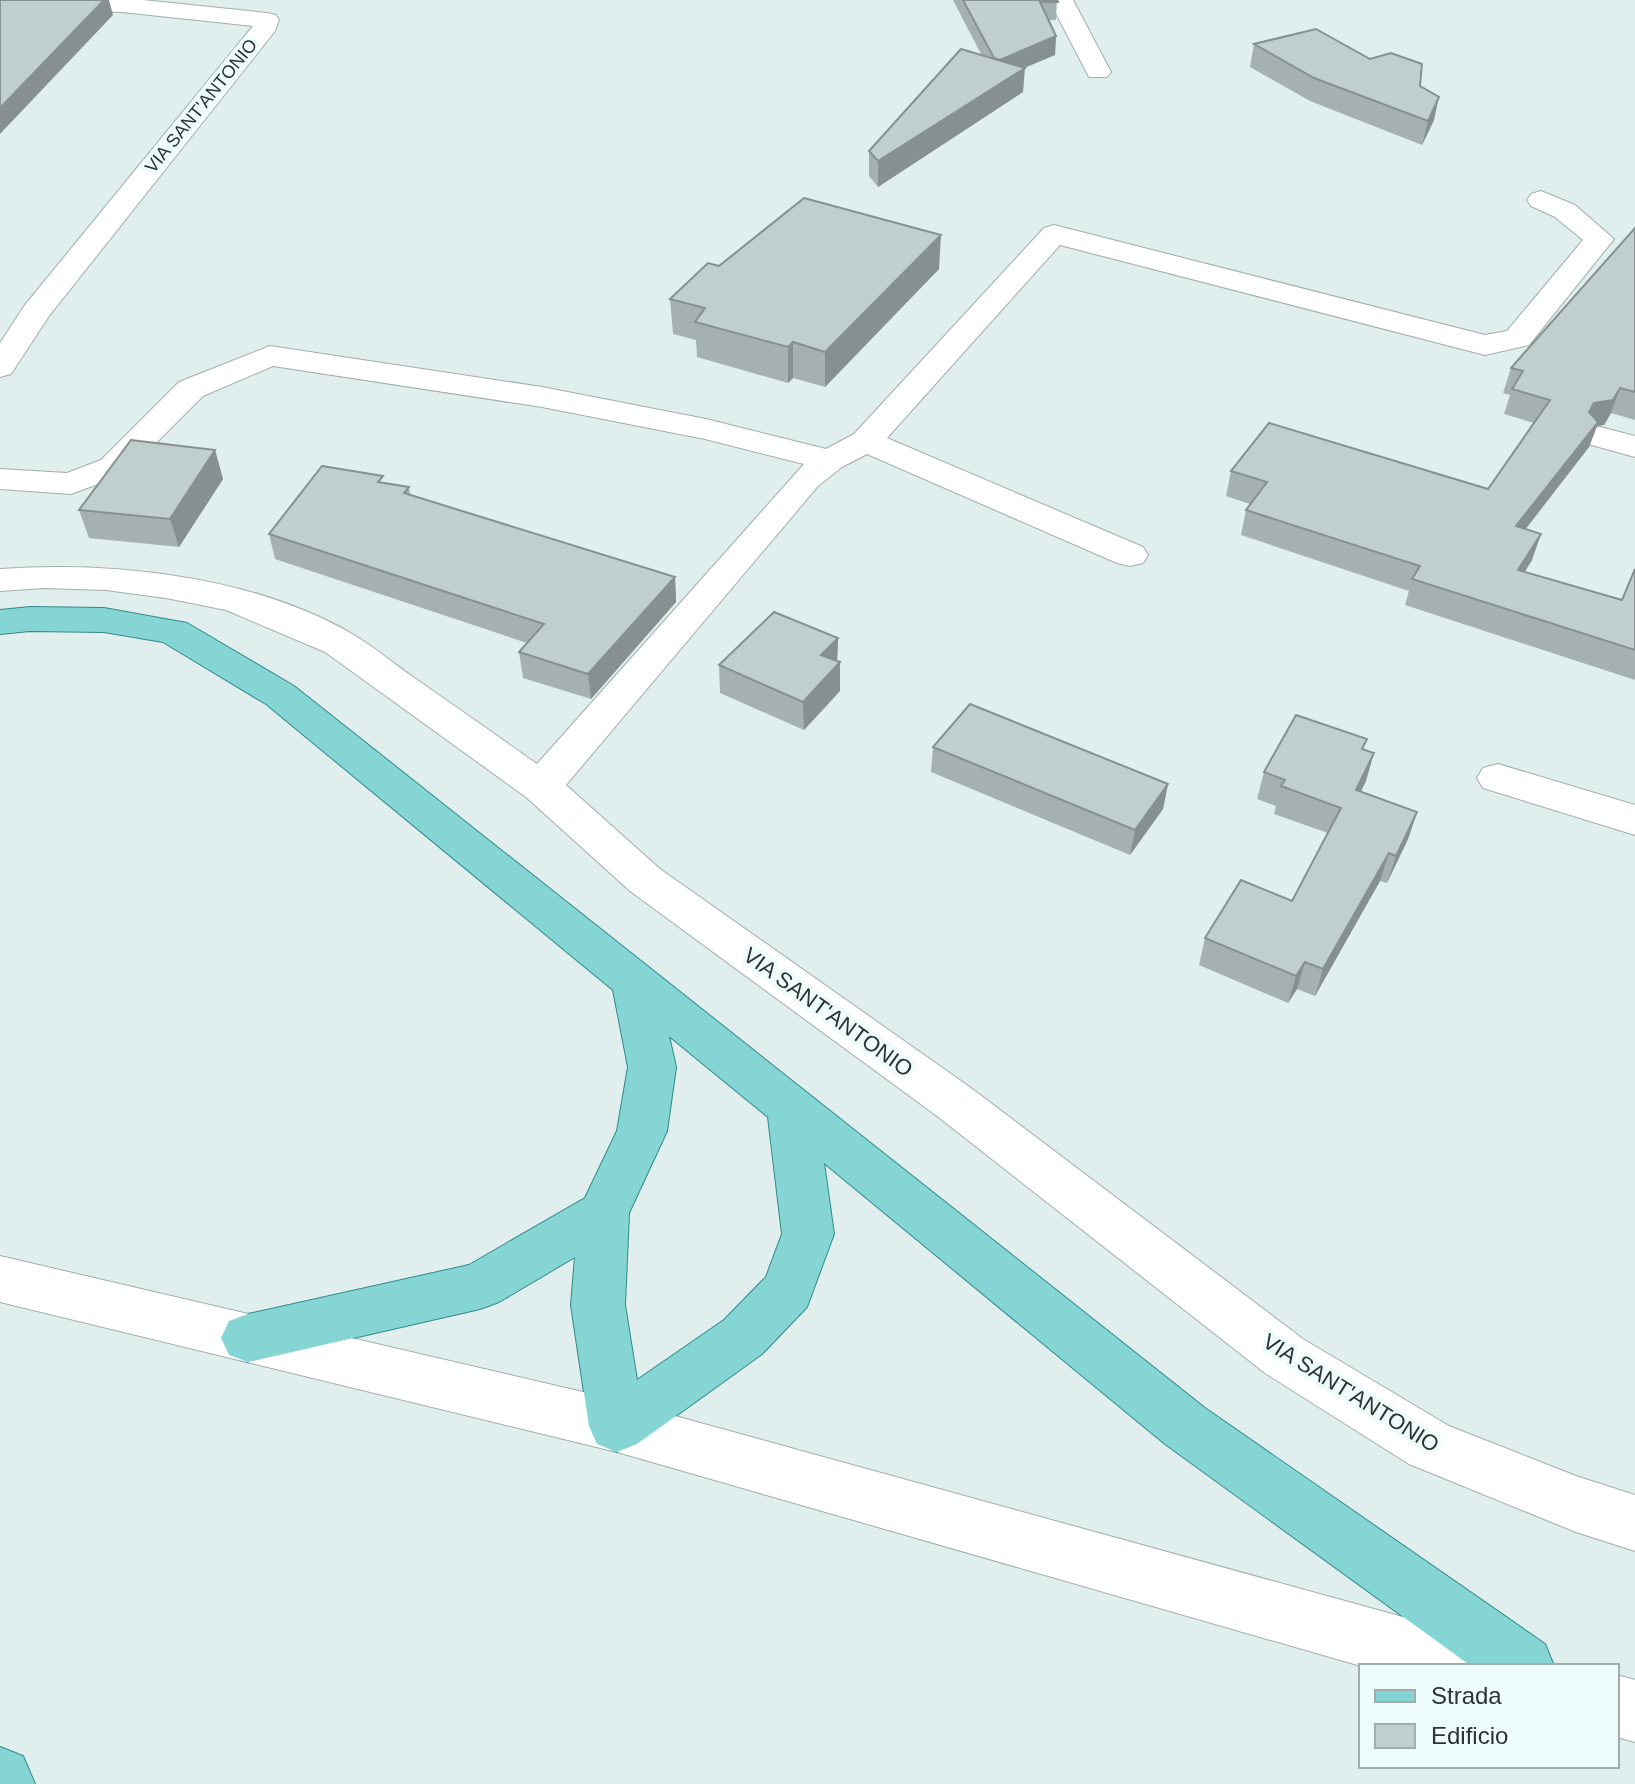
<svg xmlns="http://www.w3.org/2000/svg" width="1635" height="1784" font-family="Arial,sans-serif">
  <style>
    .lines { fill: none; stroke-linecap: round; stroke-linejoin: round }
    .minor-casing { stroke: #a0adad; stroke-width: 2 }
    .major-casing { stroke: #328a89; stroke-width: 2 }
    .minor { fill: #fff; fill-rule: evenodd }
    .major { fill: #85d5d4; fill-rule: evenodd }
    .wall { fill: #a5b1b0 }
    .shaded-wall { fill: #869090 }
    .building { fill: #c0cecd; stroke: #869090; stroke-width: 2 }
    .labels { text-anchor: middle; dominant-baseline: central; stroke-width: 8; stroke-linejoin: round; paint-order: stroke }
    .far-street-label { font-size: 18px; fill: #2e3333; stroke: #edfcfb }
    .street-label { font-size: 22px; fill: #2e3333; stroke: #edfcfb }
  </style>
  <rect width="100%" height="100%" fill="#e0eeee"/>
  <g class="lines">
    <g class="minor-casing">
      <path id="minor" d="M0 0H143L267 13 276 15 279 20 275 31 49 316 11 374 0 377V343L25 305 253 26 122 12 0 8Z
        M1049 0H1073L1111 72 1107 77H1089Z
        M1541 191 1575 205 1614 239 1529 345 1485 355 1060 245 887 438 1143 547 1148 555 1143 563 1130 566 1117 563 867 454 842 467 818 486 566 785 660 869 971 1088 1303 1339 1449 1426 1576 1476 1635 1495V1551L1576 1532 1409 1464 1265 1373 937 1116 630 891 526 797 325 652 226 610 166 598 106 590 44 588 0 591V569C113 561 254 576 354 635 374 647 393 663 413 677 455 706 496 735 537 764L804 464 705 439 542 407 273 366 203 396 125 474 71 494 0 489V469L67 473 101 460 179 382 270 346 542 387 706 419 826 449 854 434 1044 228 1054 225 1485 335 1507 331 1583 240 1555 217 1531 206 1527 200 1531 194Z
        M1600 427 1635 436V457L1588 444 1583 437 1588 430Z
        M1498 764 1635 805V835L1483 788 1477 778 1483 768Z
        M0 1256 617 1400 1468 1635 1490 1644 1499 1666H1361L617 1452 0 1302Z
        M1617 1675 1635 1680V1742L1617 1737Z"/>
    </g>
    <g class="major-casing">
      <path id="major" d="M30 607 104 608 187 623 294 686 1205 1408 1545 1644 1554 1666H1471L1165 1444 824 1163 834 1234 807 1307 762 1354 637 1444 617 1452 597 1444 589 1426 571 1305 575 1257 499 1302 480 1309 248 1362 229 1355 221 1338 229 1321 248 1314 469 1265 585 1198 617 1131 628 1067 613 990 266 704 163 642 104 632 30 631 0 634V610ZM669 1036 768 1117 782 1234 766 1277 724 1320 637 1380 625 1305 629 1213 667 1131 676 1067Z
        M0 1747 23 1756 35 1784H0Z"/>
    </g>
    <use href="#minor" class="minor"/>
    <use href="#major" class="major"/>
  </g>
  <path class="wall" d="M953 0H1057L1056 20H1049L1056 36 1055 55 1024 67 1023 92 878 187 869 176V151L981 54Z
    M1254 44 1370 59 1420 86 1434 120 1422 145 1310 101 1250 67Z
    M1635 228V420L1611 413 1604 425 1597 426 1589 447 1525 529 1532 560 1524 572 1622 600 1635 569V680L1405 605 1409 591 1241 535 1246 510 1250 504 1226 496 1231 471 1488 489 1534 423 1504 414 1510 395 1503 393 1511 368Z
    M719 266 939 269 825 387 793 378 788 383 697 357 696 340 673 334 670 299Z
    M215 450 223 479 179 547 89 538 79 510Z
    M384 483 409 487 410 495 675 577 676 602 591 699 523 678 519 652 527 643 275 559 269 534Z
    M838 638 837 661 840 662V691L804 730 720 693 719 665Z
    M933 747 1168 784 1163 809 1130 855 931 772Z
    M1364 750 1366 781 1361 791 1417 812 1408 839 1387 883 1380 881 1315 996 1297 989 1288 1003 1199 965 1205 938 1292 901 1328 833 1274 814 1276 806 1257 799 1264 772Z"/>
  <path class="shaded-wall" d="M104 0H109L113 15 0 134V108Z
    M1056 36 1055 55 994 81 995 62Z
    M1025 68 1023 92 878 187V161Z
    M1439 97 1434 120 1422 145 1428 121Z
    M941 235 939 269 825 387V352Z
    M793 342V378L788 383V347Z
    M1620 388 1611 413 1604 425 1597 426 1589 447 1508 552 1516 526 1594 403Z
    M215 450 223 479 179 547 170 519Z
    M1541 534 1532 560 1510 596 1518 570Z
    M675 577 676 602 591 699 588 674Z
    M838 638 837 665 840 662V691L804 730 803 702 821 655Z
    M1374 753 1366 781 1348 817 1356 790Z
    M1168 784 1163 809 1130 855 1135 830Z
    M1417 812 1408 839 1387 883 1396 856Z
    M1389 853 1380 881 1315 996 1323 969Z
    M1305 962 1297 989 1288 1003 1296 976Z"/>
  <path class="building" d="M0 0H104L0 108Z
    M963 0H1057L1058 2H1040L1056 36 1000 60 994 58Z
    M1316 29 1370 59 1391 53 1422 64 1420 86 1439 97 1428 121 1314 78 1254 44Z
    M961 49 1025 68 878 161 869 151Z
    M804 198 941 235 825 352 793 342 788 347 695 322 705 308 670 299 708 263 719 266Z
    M1635 228V392L1620 388 1613 400 1594 403 1589 412 1598 422 1516 526 1541 534 1518 570 1622 600 1635 569V650L1412 579 1420 566 1246 510 1267 482 1231 471 1269 423 1488 489 1550 400 1512 389 1523 371 1511 368Z
    M131 440 215 450 170 519 79 510Z
    M322 466 383 476 378 482 409 487 404 493 675 577 588 674 519 652 544 624 269 534Z
    M774 612 838 638 821 655 840 662 803 702 719 665Z
    M970 704 1168 784 1135 830 933 747Z
    M1296 715 1367 739 1362 749 1374 753 1356 790 1417 812 1396 856 1389 853 1323 969 1305 962 1296 976 1205 938 1241 880 1292 901 1341 808 1281 786 1285 780 1264 772Z"/>
  <g class="labels">
    <g class="far-street-label">
      <text transform="translate(201 106) rotate(-51)">VIA SANT'ANTONIO</text>
    </g>
    <g class="street-label">
      <text transform="translate(828 1012) rotate(36)">VIA SANT'ANTONIO</text>
      <text transform="translate(1351 1393) rotate(32)">VIA SANT'ANTONIO</text>
    </g>
  </g>
  <rect x="1359" y="1664" width="260" height="104" fill="#edfcfb" stroke="#a1acab" stroke-width="2"/>
  <rect x="1375" y="1690" width="40" height="12" fill="#85d5d4" stroke="#a1acab" stroke-width="2"/>
  <text x="1431" y="1704" font-size="24" fill="#2e3333">Strada</text>
  <rect x="1375" y="1724" width="40" height="24" fill="#c0cecd" stroke="#a1acab" stroke-width="2"/>
  <text x="1431" y="1744" font-size="24" fill="#2e3333">Edificio</text>
</svg>
